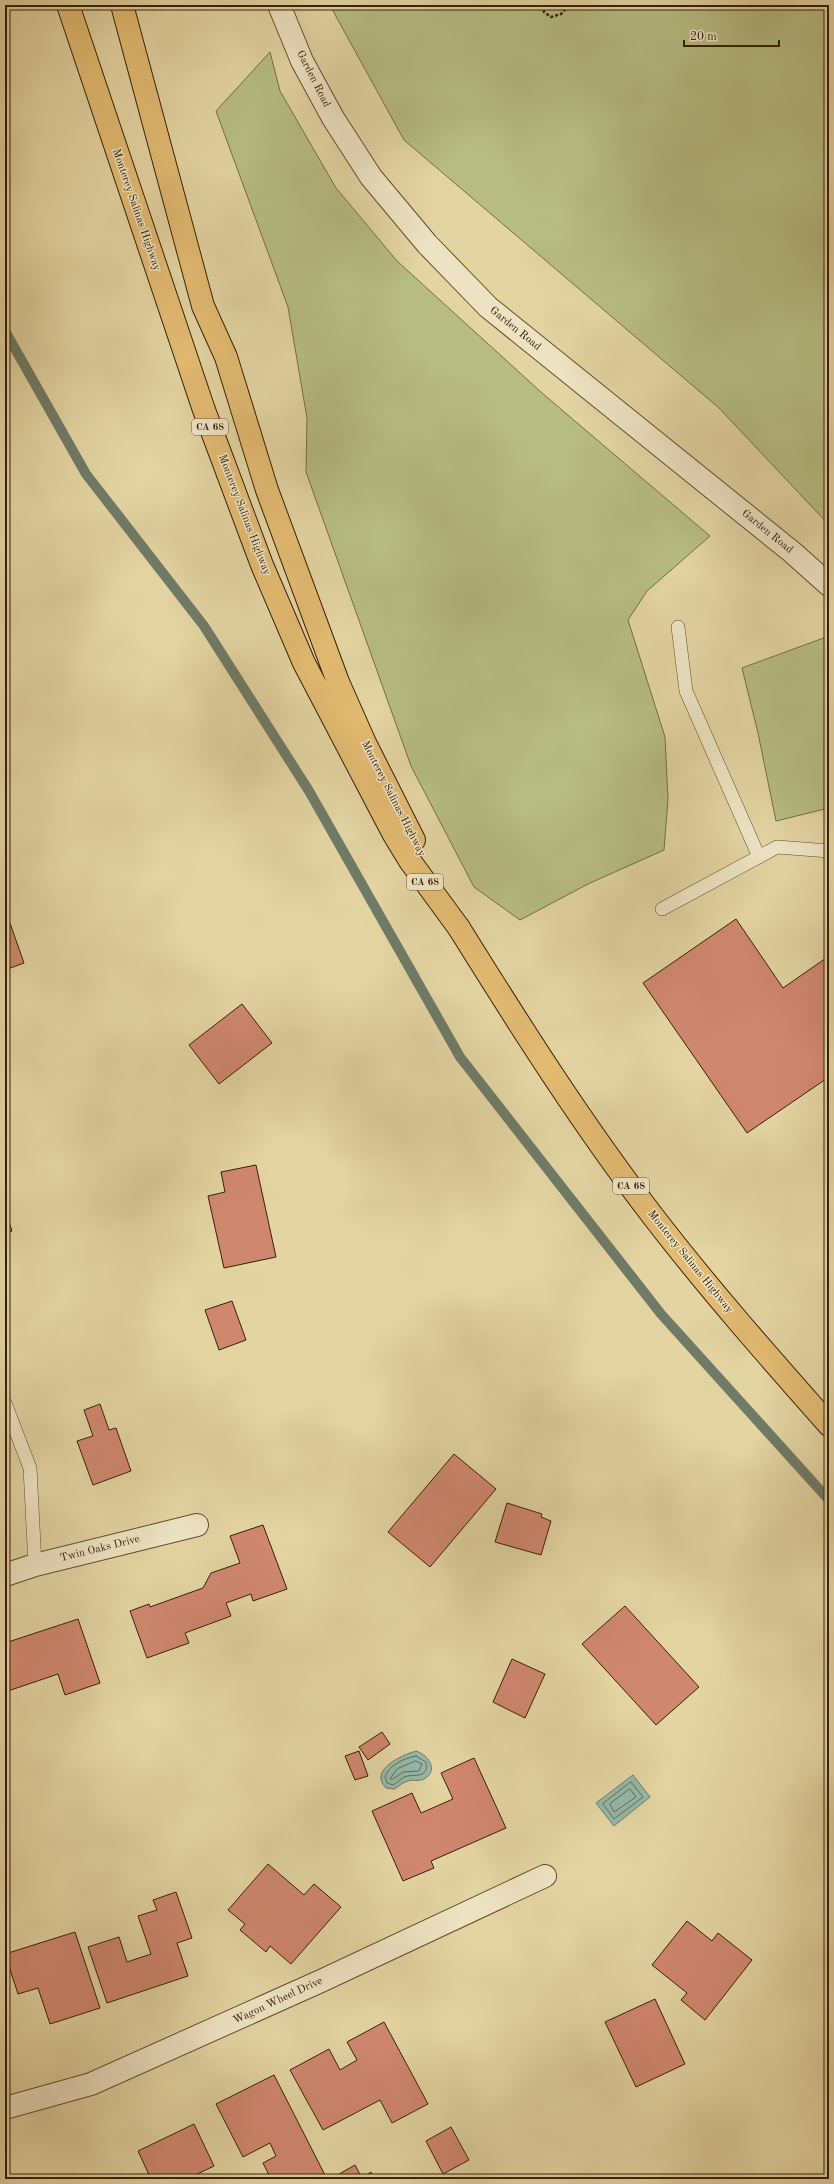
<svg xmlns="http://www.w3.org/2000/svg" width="834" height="2184" font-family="'Old Standard TT',serif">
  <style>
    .green { fill: #b6bc83; stroke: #766e44 }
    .water { fill: #95b8a9; stroke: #6f7b67 }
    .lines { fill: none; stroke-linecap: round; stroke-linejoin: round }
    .shore { stroke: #666c57; stroke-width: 1 }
    .stream { stroke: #6f7b67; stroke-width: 10 }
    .building { fill: #d08770; stroke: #372005 }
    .service-casing { stroke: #624d2c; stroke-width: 14 }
    .minor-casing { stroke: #624d2c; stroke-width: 24 }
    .tertiary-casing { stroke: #624d2c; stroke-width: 24 }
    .trunk-casing { stroke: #372005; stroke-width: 24 }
    .motorway-casing { stroke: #372005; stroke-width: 24 }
    .path { stroke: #372005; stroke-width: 2.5; stroke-dasharray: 3 2; stroke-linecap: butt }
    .service { stroke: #ede3c3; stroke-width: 13 }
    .minor { stroke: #ede3c3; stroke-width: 22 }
    .tertiary { stroke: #ede3c3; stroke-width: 22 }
    .trunk { stroke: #e2ba71; stroke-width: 22 }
    .motorway { stroke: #e2ba71; stroke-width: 22 }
    .labels { text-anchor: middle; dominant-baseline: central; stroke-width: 3; stroke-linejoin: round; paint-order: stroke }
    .shield { fill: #ede3c3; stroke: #6e5a3e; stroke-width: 1 }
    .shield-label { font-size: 10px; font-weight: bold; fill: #372005 }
    .street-label { font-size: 11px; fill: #372005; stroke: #ede3c3 }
  </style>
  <rect width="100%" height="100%" fill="#e3d4a2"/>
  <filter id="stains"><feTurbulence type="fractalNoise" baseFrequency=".005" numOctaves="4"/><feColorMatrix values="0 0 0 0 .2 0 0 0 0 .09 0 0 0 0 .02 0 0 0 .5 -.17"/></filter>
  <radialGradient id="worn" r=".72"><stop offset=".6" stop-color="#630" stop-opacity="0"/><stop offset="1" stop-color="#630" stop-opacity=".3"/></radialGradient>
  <path class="green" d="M332 5H829V525L719 408 404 140 333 11Z
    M270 52 280 91 336 188 397 261 542 393 710 536 647 591 628 620 665 737 668 799 664 850 588 884 520 920 474 887 411 766 306 472 307 418 288 307 216 111Z
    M829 636V808L776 821 758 733 742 668Z"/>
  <path class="water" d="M416 1751C429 1755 439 1771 424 1779 418 1782 413 1779 408 1781 402 1782 399 1787 394 1789L386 1788C368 1770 402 1755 416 1751Z
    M633 1775 650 1797 614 1826 596 1803Z"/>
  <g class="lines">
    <path class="shore" d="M416 1756 426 1762C429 1780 414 1773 404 1777 400 1779 397 1783 393 1785L387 1783 385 1776C390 1765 404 1758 416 1756Z
      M416 1761 422 1764 419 1771 403 1772 393 1779H390L397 1769Z
      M631 1782 643 1797 614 1819 603 1804Z
      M630 1789 636 1797 614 1812 610 1804Z"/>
    <path class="stream" d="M5 331 86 474 204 626 309 791 460 1057 661 1314 829 1500"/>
  </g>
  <path class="building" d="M5 909 24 963 5 970Z
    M736 919 783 988 829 956V1077L747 1133 643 983Z
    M242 1004 272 1043 219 1084 189 1045Z
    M256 1165 276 1257 224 1268 208 1196 225 1192 221 1172Z
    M5 1209 12 1231 5 1233Z
    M232 1301 246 1340 219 1350 205 1310Z
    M100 1404 109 1430 116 1428 131 1471 93 1485 77 1441 93 1436 84 1410Z
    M454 1454 496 1489 430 1567 388 1532Z
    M507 1503 542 1514 541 1517 551 1521 541 1555 495 1542Z
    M263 1525 287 1589 253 1601 251 1594 226 1603 231 1616 185 1633 189 1643 147 1658 130 1611 149 1604 150 1607 203 1588 211 1573 240 1563 230 1536Z
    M625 1606 699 1687 656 1725 582 1644Z
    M78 1619 100 1683 65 1695 58 1674 5 1692V1643Z
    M512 1659 545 1674 525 1718 493 1702Z
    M382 1732 390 1744 368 1760 359 1747Z
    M359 1751 368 1776 355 1780 345 1756Z
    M474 1758 506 1828 431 1861 434 1868 403 1881 372 1811 412 1793 421 1813 453 1799 441 1773Z
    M268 1864 304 1895 314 1884 341 1907 291 1964 270 1946 266 1952 240 1930 245 1924 228 1910Z
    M176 1892 192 1938 177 1943 188 1976 107 2003 88 1947 119 1937 127 1962 151 1954 138 1916 157 1910 153 1900Z
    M687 1921 712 1941 718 1933 752 1960 705 2020 681 2000 687 1993 652 1965Z
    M75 1932 100 2008 50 2024 38 1988 18 1994 5 1954Z
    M655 1999 685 2064 636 2087 605 2022Z
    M384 2022 428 2104 392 2123 380 2100 323 2130 290 2070 329 2049 340 2070 357 2060 347 2042Z
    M274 2075 327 2179H271L263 2163 276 2156 270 2143 243 2157 216 2104Z
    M194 2124 214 2166 187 2179H151L138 2151Z
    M451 2127 469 2160 443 2174 426 2141Z
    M355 2165 362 2178 371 2172 374 2179H335L334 2177Z"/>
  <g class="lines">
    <g class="service-casing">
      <path id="service" d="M678 627 686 691 759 857
        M662 909 777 847 829 851
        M5 1403 30 1468 35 1565"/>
    </g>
    <g class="minor-casing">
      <path id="minor" d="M5 1575 35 1565 197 1525
        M5 2108 91 2084 321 1981 545 1876"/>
    </g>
    <g class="tertiary-casing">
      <path id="tertiary" d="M279 5 302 61 333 118 371 177 427 244 488 307 792 552 829 585"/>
    </g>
    <g class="trunk-casing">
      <path id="trunk" d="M459 928C520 1026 582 1124 652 1215 708 1288 768 1356 829 1425"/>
    </g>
    <g class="motorway-casing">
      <path id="motorway" d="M68 5 204 410 262 565 304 663 393 833 410 861 459 928
        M122 5 203 306 226 357 267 490 338 682 365 743 414 840"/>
    </g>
    <path class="path" d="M543 5 544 12 551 17 561 14 569 5"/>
    <use href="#service" class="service"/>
    <use href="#minor" class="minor"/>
    <use href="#tertiary" class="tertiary"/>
    <use href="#trunk" class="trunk"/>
    <use href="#motorway" class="motorway"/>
  </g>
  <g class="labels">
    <g class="shield">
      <rect x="192" y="419" width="36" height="16" rx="3"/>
      <rect x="407" y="874" width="36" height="16" rx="3"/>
      <rect x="613" y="1178" width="36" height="16" rx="3"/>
    </g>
    <g class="shield-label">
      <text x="210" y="427">CA 68</text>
      <text x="425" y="882">CA 68</text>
      <text x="631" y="1186">CA 68</text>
    </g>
    <g class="street-label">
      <text transform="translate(313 79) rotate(63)">Garden Road</text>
      <text transform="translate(136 210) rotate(71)">Monterey Salinas Highway</text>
      <text transform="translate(515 329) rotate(39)">Garden Road</text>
      <text transform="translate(244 515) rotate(69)">Monterey Salinas Highway</text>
      <text transform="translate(767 532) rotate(39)">Garden Road</text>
      <text transform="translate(393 799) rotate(63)">Monterey Salinas Highway</text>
      <text transform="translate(690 1262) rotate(51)">Monterey Salinas Highway</text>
      <text transform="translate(100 1549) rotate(-14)">Twin Oaks Drive</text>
      <text transform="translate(278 2001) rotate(-25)">Wagon Wheel Drive</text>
    </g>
  </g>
  <rect width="834" height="2184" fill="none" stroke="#e3d4a2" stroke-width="20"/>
  <rect x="6" y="6" width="822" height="2172" fill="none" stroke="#372005" stroke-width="2"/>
  <rect x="10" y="10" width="814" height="2164" fill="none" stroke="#372005"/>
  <path d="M684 40v6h95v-6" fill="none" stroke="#372005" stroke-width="2"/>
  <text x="690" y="40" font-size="12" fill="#372005" stroke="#ede3c3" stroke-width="3" paint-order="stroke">20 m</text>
  <rect width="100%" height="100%" filter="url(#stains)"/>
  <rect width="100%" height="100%" fill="url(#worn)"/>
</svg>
